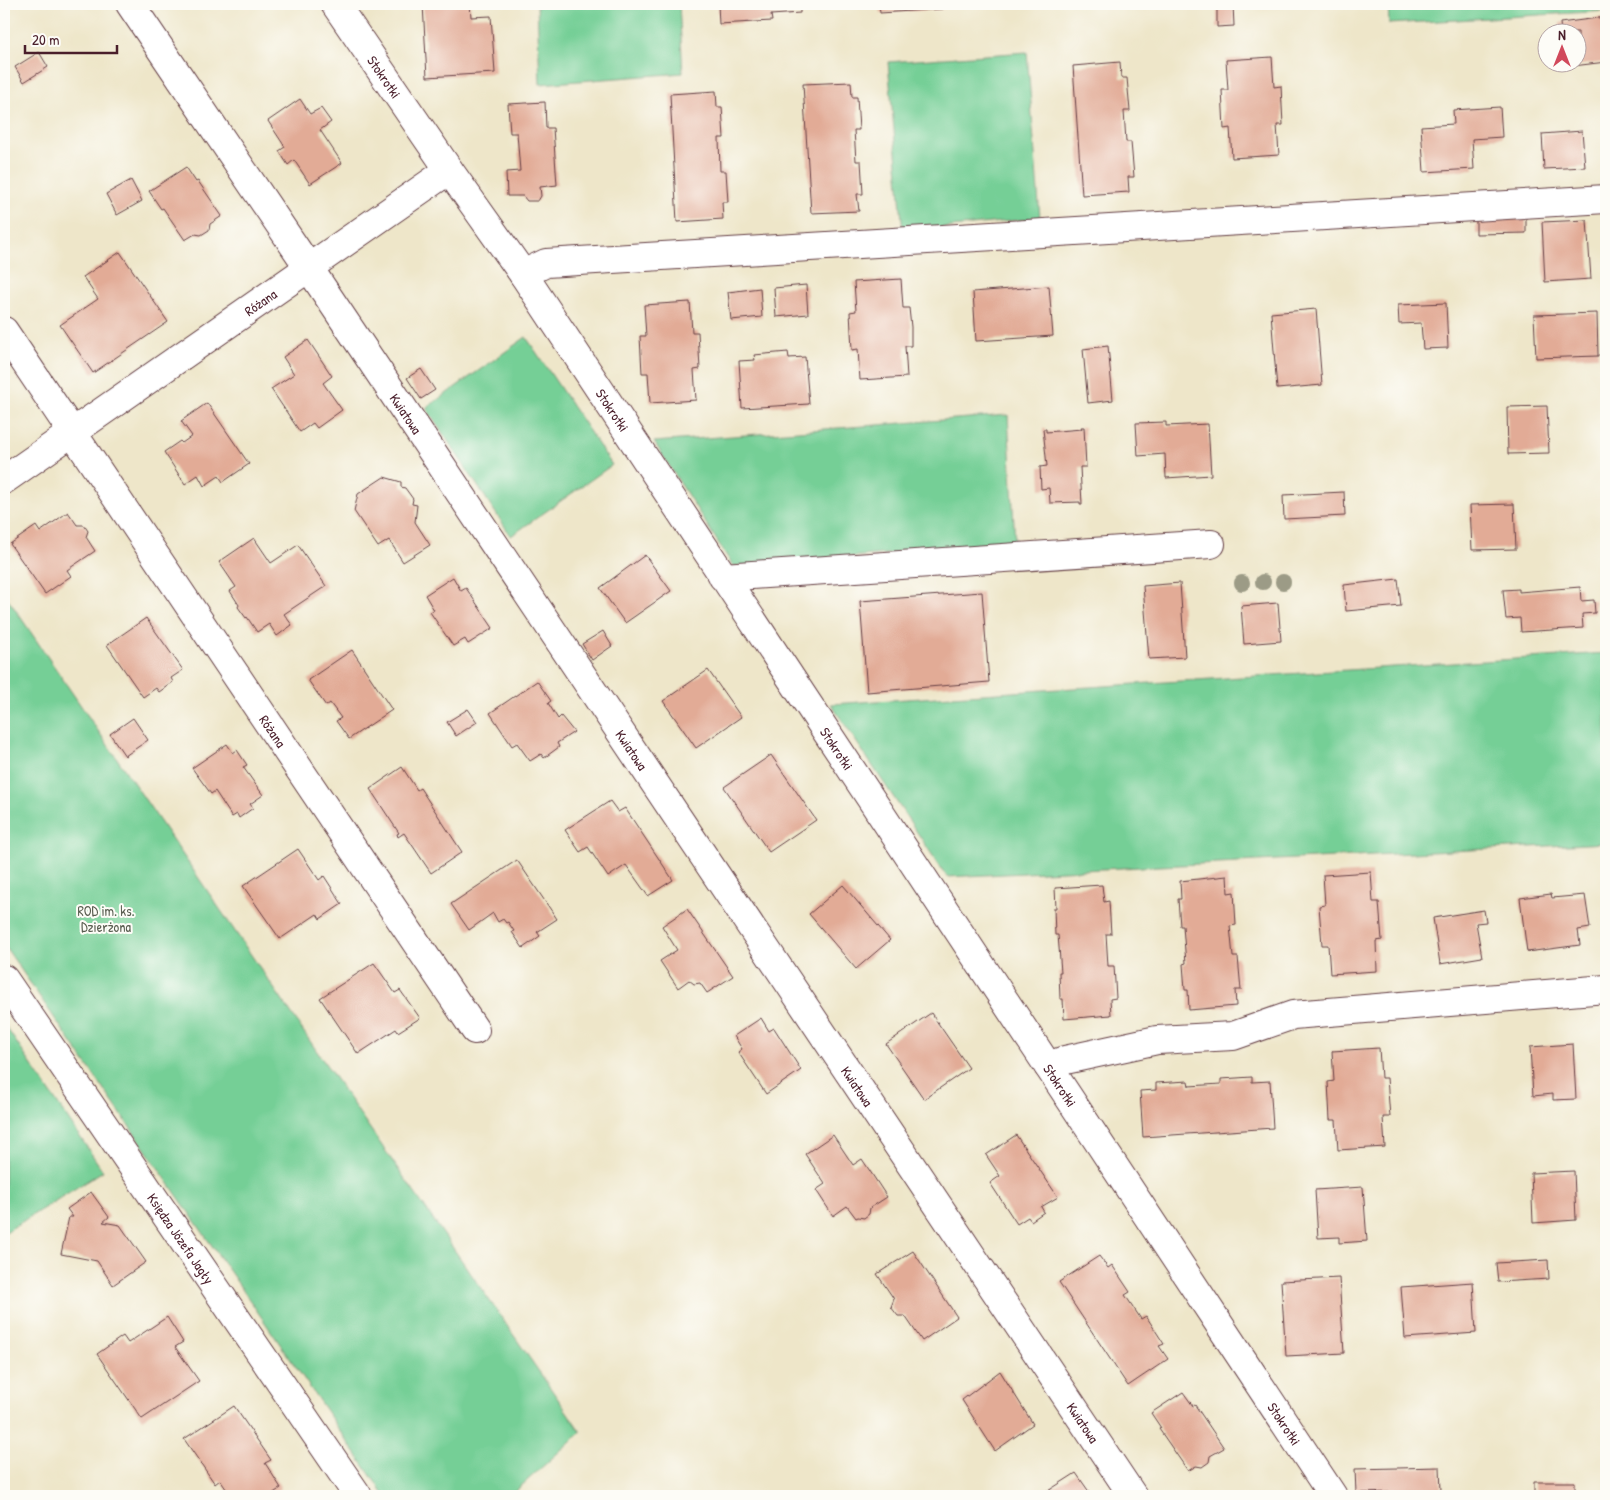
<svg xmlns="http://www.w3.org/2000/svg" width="1610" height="1500" font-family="'Patrick Hand',sans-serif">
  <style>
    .green { fill: #74cf96; stroke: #5f7760 }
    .building { fill: #e2ab96 }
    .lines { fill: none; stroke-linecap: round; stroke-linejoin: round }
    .minor-casing { stroke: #633d43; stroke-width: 30 }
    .minor { stroke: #fff; stroke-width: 28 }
    .tree { fill: #9c9b86 }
    .labels { text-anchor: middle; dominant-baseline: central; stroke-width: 4; stroke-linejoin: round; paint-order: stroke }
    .street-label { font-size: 14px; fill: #4a1f2b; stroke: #fdfcf7 }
    .park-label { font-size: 14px; fill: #595d50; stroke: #fdfcf7 }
  </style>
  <rect width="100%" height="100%" fill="#fdfcf7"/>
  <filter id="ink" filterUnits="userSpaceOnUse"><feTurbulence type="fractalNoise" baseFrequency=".02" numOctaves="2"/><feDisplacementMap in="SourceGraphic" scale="10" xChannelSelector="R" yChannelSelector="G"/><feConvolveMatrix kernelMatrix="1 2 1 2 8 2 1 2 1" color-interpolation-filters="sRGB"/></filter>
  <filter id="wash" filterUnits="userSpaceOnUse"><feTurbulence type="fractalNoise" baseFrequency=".0096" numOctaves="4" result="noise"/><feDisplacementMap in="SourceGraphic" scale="20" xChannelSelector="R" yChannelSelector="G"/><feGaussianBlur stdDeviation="1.12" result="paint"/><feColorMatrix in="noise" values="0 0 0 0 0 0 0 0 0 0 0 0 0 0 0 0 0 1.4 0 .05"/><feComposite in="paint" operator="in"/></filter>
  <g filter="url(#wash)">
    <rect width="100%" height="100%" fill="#eee6c9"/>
    <path class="green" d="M537 4H679L683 73 540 84Z
      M1388 4H1606V11L1389 24Z
      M1027 52 1040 218 903 232 888 62Z
      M526 337 612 465 511 536 426 408Z
      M1008 415 1015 544 733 566 654 442Z
      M4 593 357 1110 581 1432 510 1496H385L4 945Z
      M1606 653V843L947 877 831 704Z
      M4 1024 103 1171 4 1233Z"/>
    <g id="blocks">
      <path class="building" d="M423 4H470L471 17 491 16 495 73 427 77Z
        M718 4H800V13L771 15 772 21 719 24Z
        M879 4H943V9L880 13Z
        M1217 4H1233L1234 26 1217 27Z
        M1606 17V62L1565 67V62H1578V32H1561L1560 23Z
        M39 52 48 67 24 82 15 67Z
        M1272 57 1274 87 1281 86 1283 125H1277L1279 155 1232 158 1230 128 1224 129 1222 90H1228L1226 60Z
        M1120 62 1121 78H1127L1130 111H1124L1126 142H1131L1134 177H1128L1129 192 1082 195 1073 66Z
        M851 82 852 97H857L859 130H854L856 161H861L863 194H857L859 211 811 213 803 84Z
        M716 91 717 107H722L724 138H719L720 171H726L728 202H722L723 219 677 222 670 94Z
        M300 99 310 114 321 108 331 122 320 130 342 163 310 184 294 160 288 165 279 151 285 147 268 121Z
        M545 102 546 128H553L557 185 540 187 541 196 538 201H527L523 196H507L506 172 520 171 517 133H510L508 104Z
        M1500 107 1502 137 1472 139 1474 169 1424 172 1421 126 1454 124 1453 110Z
        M1582 131 1585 167 1544 169 1542 134Z
        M186 167 196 182 198 181 222 216 210 224 209 230 201 235 195 234 185 240 163 208 161 209 149 191Z
        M131 180 142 201 117 215 106 194Z
        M1476 215H1526V233L1476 234Z
        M1587 220 1591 279 1545 282 1542 222Z
        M120 252 168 322 93 373 60 325 98 299 83 277Z
        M901 279 903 308H909L911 327V346H905L907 377 860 380 858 349 852 350 850 312 856 311 854 282Z
        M806 285 808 314 776 317 774 288Z
        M1049 286 1053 336 976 341 973 292Z
        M760 288 762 317 731 320 728 292Z
        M690 302 692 332H698L699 351 700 369 694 370 696 400 650 403 648 373H642L641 355 640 336H646L644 305Z
        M1446 303 1448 348 1423 349 1421 323 1399 324 1398 305Z
        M1316 309 1322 385 1277 389 1271 313Z
        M1597 313 1598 356 1536 358 1534 315Z
        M308 340 332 376 323 383 342 410 317 428 313 423 300 432 271 389 294 374 283 357Z
        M1108 346 1113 400 1088 403 1083 349Z
        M788 352 789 358 805 357 809 404 742 408 739 361 755 360 754 355Z
        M421 369 435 390 421 399 407 378Z
        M207 403 249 464 223 482 219 476 204 486 198 475 185 484 164 452 180 441 182 443 192 436 181 421Z
        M1547 406 1549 453 1508 454 1507 407Z
        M1166 422V426L1208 424 1211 475 1166 478 1165 454 1138 456 1136 423Z
        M1081 427H1084L1086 467H1080L1082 504H1080V502L1050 503 1049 488 1041 489 1040 467 1047 466 1043 429H1046V432L1082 429Z
        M384 477 401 482V487L405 488 413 499 412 504 417 505 415 522 430 545 403 562 389 540 378 547 354 511 358 494Z
        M1344 492 1345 516 1284 519 1283 495Z
        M1514 504 1516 549 1472 550 1470 505Z
        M68 512 77 525H84L88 531 86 537 95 551 67 570 71 576 45 594 10 544 36 526 40 532Z
        M254 538 271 563 298 545 326 586 284 614 292 625 277 636 269 624 257 632 247 617 246 618 238 607 239 605 230 591 236 587 219 562Z
        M645 555 671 591 625 623 600 588Z
        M453 577 461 591 466 588 493 628 468 644 465 639 453 646 430 612 434 610 425 595Z
        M1398 579 1401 606 1346 611 1344 585Z
        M1180 583 1185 657 1149 659 1143 586Z
        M1580 587 1581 601 1594 600 1595 613 1582 614 1583 628 1521 632 1520 618 1506 619 1503 590 1519 589V592Z
        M982 592 989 682 867 692 860 601Z
        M1278 603 1281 641 1244 644 1241 606Z
        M146 618 183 670 171 678 173 682 159 692 156 688 143 697 107 645Z
        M603 631 612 646 592 660 582 644Z
        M352 650 392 710 349 739 336 721 341 718 330 703 326 706 308 680Z
        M708 670 741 717 696 748 663 701Z
        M537 681 551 701 548 703 558 719 561 716 574 732 557 743 559 747 544 758 541 754 530 761 517 743 512 746 490 713Z
        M468 709 477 722 456 736 447 722Z
        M133 718 148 740 125 756 110 734Z
        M227 744 233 753 237 750 247 765 243 767 263 795 250 804 253 808 239 818 237 814 232 817 215 791 211 794 192 768Z
        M771 755 816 820 769 852 724 787Z
        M402 767 417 790 420 788 462 852 431 873 404 833 398 837 397 834 399 833 370 789Z
        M610 801 618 812 625 808 673 880 648 896 626 865 608 877 588 847 580 852 565 830Z
        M298 849 319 880 324 876 342 904 320 919 317 914 280 939 243 886Z
        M517 860 557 919 537 932 540 936 523 948 512 932 514 931 508 922 506 923 503 919 498 922 493 913 469 930 451 904Z
        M1371 872 1373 902H1379L1382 940 1376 941 1377 971 1330 974 1328 945H1322L1319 906 1325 905 1323 875Z
        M1227 876 1228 893 1234 892 1236 925 1230 926 1233 957H1238L1241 990H1235L1236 1006 1189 1010 1188 990H1185L1183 964 1186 963 1183 926H1180L1178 899H1181L1180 881Z
        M843 885 890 940 856 969 809 914Z
        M1102 885 1104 902 1109 901 1111 934H1106L1108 966H1114L1116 998 1110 999 1111 1015 1064 1019 1063 999H1060L1059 972H1061L1058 935H1055L1054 908H1056L1055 888Z
        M1551 894 1552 898 1585 895 1590 928 1578 930 1580 945 1527 952 1520 898Z
        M687 909 733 976 707 993 700 983 694 984 689 980 678 988 660 961 677 950 662 926Z
        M1484 910 1486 922 1476 923 1482 957 1440 964 1433 918Z
        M374 963 395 993 400 990 420 1018 398 1032 396 1029 358 1054 320 998Z
        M931 1013 969 1068 924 1099 886 1044Z
        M761 1018 769 1031 774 1028 801 1070 766 1094 738 1052 742 1049 734 1036Z
        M1573 1044 1576 1099 1553 1100V1094L1533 1096 1530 1047Z
        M1379 1048 1381 1078H1387L1390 1117H1383L1385 1147 1338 1150 1336 1120H1330L1328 1082 1334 1081 1332 1051Z
        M1252 1077V1082L1270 1081 1273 1128 1143 1137 1140 1091 1156 1090V1083L1188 1081 1189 1086 1221 1084V1079Z
        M833 1135 853 1165 862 1159 887 1197 870 1208 869 1214 864 1218 858 1217 856 1218 847 1206 833 1216 816 1190 825 1184 805 1154Z
        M1016 1135 1058 1197 1041 1207 1044 1212 1031 1221 1028 1217 1017 1224 990 1183 1000 1176 986 1155Z
        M1606 1155V1175L1603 1176 1602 1156Z
        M1574 1171 1576 1220 1533 1223 1531 1173Z
        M1363 1187 1367 1241 1339 1243V1237L1318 1238 1315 1190Z
        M91 1192 109 1217 103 1222 120 1225 146 1262 113 1285 97 1261 61 1254 69 1217H73L67 1209Z
        M913 1251 957 1317 922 1341 905 1316H898L891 1307 894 1299 877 1274Z
        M1099 1256 1108 1268 1112 1265 1130 1292 1125 1295 1141 1319 1146 1316 1164 1344 1159 1346 1168 1359 1128 1386 1059 1282Z
        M1548 1260 1549 1279 1498 1282 1496 1263Z
        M1339 1278 1344 1353 1286 1356 1281 1281Z
        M1473 1282 1476 1333 1405 1338 1401 1287Z
        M167 1317 183 1342 175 1347 199 1381 142 1419 97 1354 123 1336 128 1343Z
        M1000 1371 1033 1424 995 1451 962 1400Z
        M1183 1392 1193 1406 1195 1405 1224 1448 1210 1456 1209 1462 1202 1467 1196 1466 1188 1471 1159 1429 1161 1428 1151 1413Z
        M234 1406 271 1460 265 1463 281 1488 269 1496H231L220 1480 215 1484 184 1439Z
        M1440 1467 1441 1491 1356 1493 1355 1469Z
        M1076 1473 1092 1496H1040Z
        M1534 1482H1575V1496H1534Z"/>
    </g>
  </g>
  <g filter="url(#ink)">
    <use href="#blocks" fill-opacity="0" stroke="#633d43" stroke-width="1"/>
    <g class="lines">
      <g class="minor-casing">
        <g id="minor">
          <path id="s1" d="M130 4 309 268 1133 1496"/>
          <path id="s2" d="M335 4 449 170 523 274 1333 1496"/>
          <path d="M523 274 546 263 1606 199"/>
          <path id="s3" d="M4 331 475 1030"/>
          <path id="s4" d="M4 480 449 170"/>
          <path d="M723 577 1211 544"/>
          <path id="s5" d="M4 979 358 1496"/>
          <path d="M1048 1066 1065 1060 1157 1040 1233 1036 1293 1015 1606 989"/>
        </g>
      </g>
      <use href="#minor" class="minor"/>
    </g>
    <g class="tree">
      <circle cx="1263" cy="582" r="8"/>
      <circle cx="1283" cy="582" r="8"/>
      <circle cx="1242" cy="583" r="8"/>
    </g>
  </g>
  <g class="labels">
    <g class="street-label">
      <text stroke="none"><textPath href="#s2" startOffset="88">Stokrotki</textPath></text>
      <text stroke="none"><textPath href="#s4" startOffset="312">Różana</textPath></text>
      <text stroke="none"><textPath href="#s2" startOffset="492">Stokrotki</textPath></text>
      <text stroke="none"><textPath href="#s1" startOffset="494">Kwiatowa</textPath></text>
      <text stroke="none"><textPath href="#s3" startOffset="482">Różana</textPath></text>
      <text stroke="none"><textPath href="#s2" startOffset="898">Stokrotki</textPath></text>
      <text stroke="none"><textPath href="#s1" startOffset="899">Kwiatowa</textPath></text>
      <text stroke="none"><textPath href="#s1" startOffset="1304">Kwiatowa</textPath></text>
      <text stroke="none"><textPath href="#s2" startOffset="1302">Stokrotki</textPath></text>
      <text stroke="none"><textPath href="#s5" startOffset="314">Księdza Józefa Jagły</textPath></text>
      <text stroke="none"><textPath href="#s1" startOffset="1709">Kwiatowa</textPath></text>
      <text stroke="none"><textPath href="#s2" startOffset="1708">Stokrotki</textPath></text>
    </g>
    <g class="park-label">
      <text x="106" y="910">ROD im. ks.<tspan x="106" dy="16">Dzierżona</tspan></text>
    </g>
  </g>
  <rect width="1610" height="1500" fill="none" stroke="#fdfcf7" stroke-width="20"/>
  <g transform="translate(1562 48)"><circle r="24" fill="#fdfcf7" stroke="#b5a4a5"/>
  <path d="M0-4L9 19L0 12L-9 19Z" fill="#d1495b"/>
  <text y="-8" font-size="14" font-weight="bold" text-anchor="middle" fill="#4a1f2b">N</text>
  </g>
  <path d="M25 45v8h92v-8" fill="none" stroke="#4a1f2b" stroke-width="2.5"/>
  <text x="32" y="45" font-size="15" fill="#4a1f2b" stroke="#fdfcf7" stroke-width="4" paint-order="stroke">20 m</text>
</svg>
